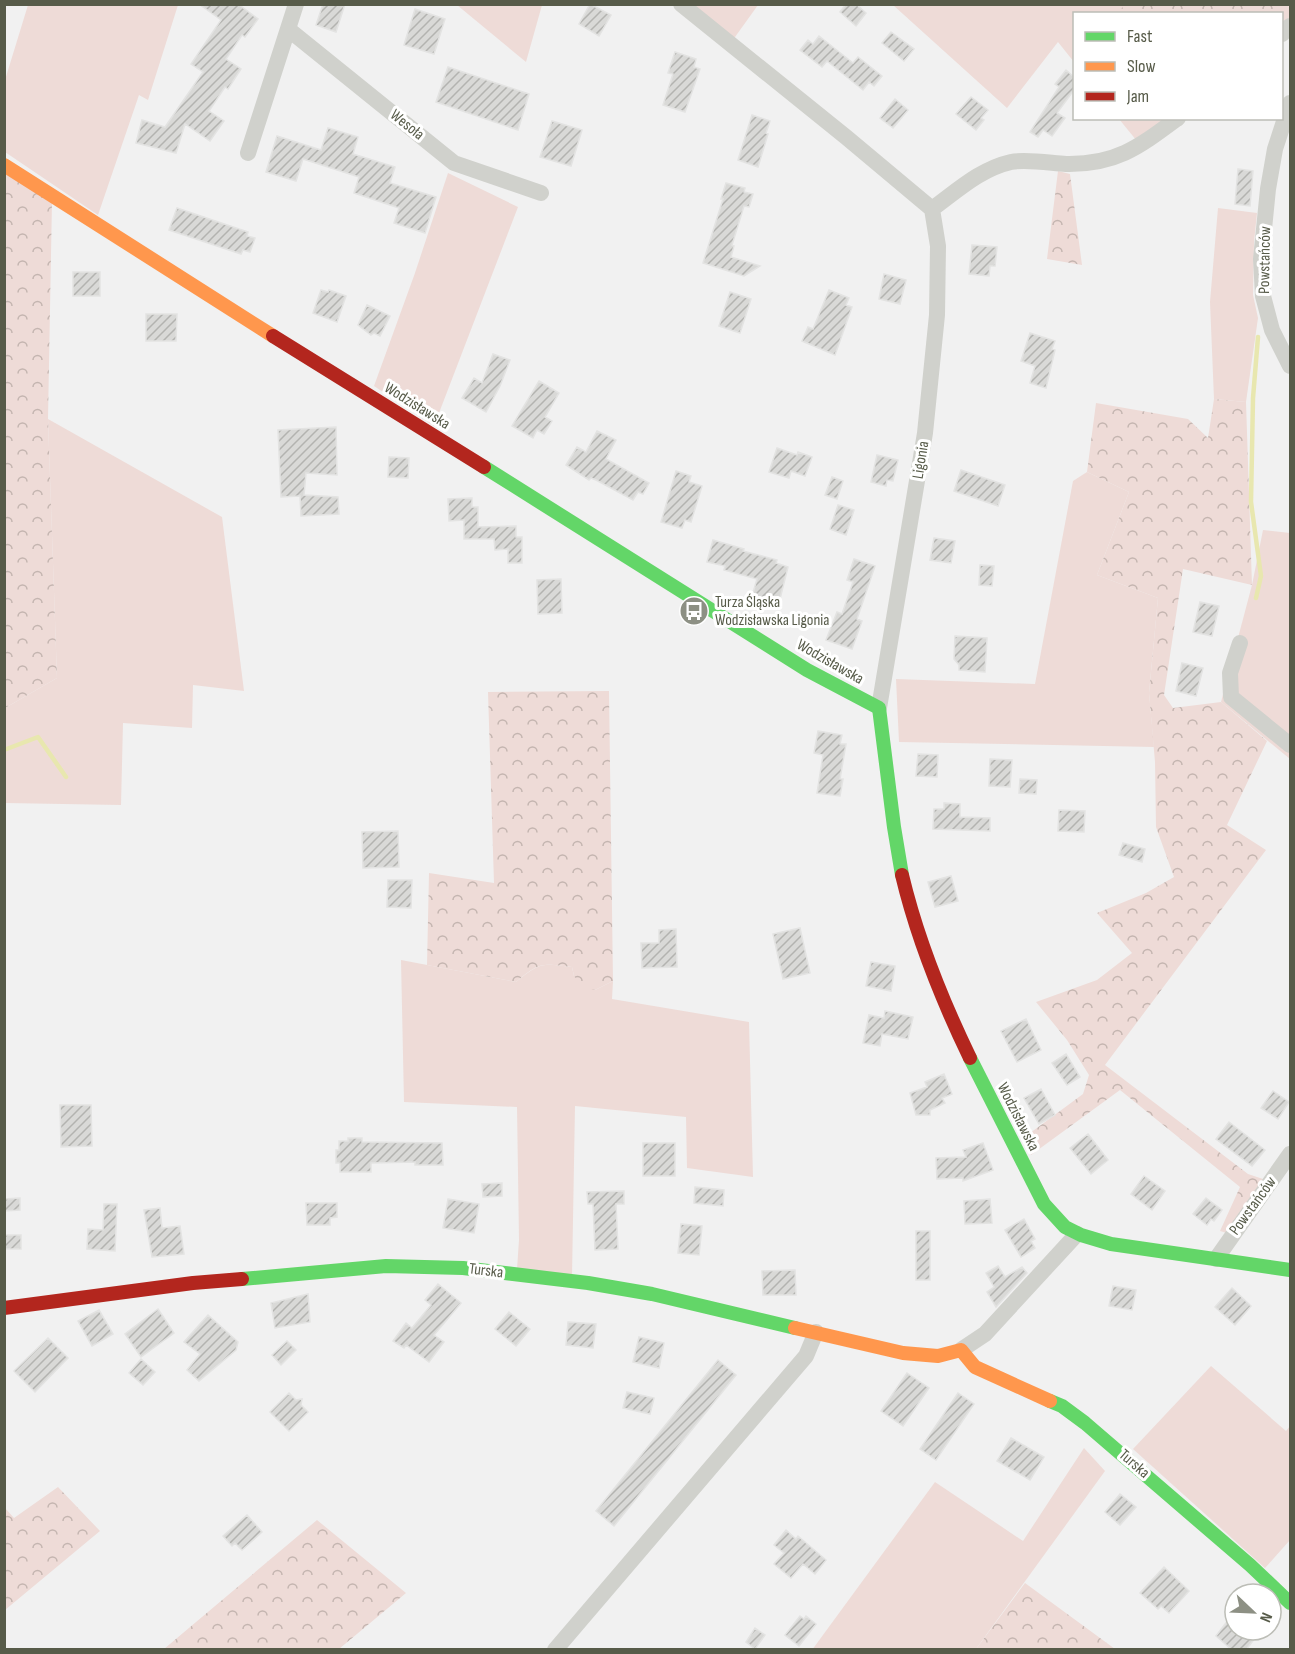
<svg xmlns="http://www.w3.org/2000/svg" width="1295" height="1654" font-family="'Sofia Sans Condensed',sans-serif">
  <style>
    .green { fill: #eedbd7 }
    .forest { fill: url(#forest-crowns) }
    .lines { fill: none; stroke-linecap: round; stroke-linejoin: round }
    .stream { stroke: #e8e7af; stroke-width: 4.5 }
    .building { fill: url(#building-hatch); stroke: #e3e3e2; stroke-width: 1.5 }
    .street { stroke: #d0d1cc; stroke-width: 16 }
    .fast { stroke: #63d668; stroke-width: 14 }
    .slow { stroke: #ff974d; stroke-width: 14 }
    .jam { stroke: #b3261e; stroke-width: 14 }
    .labels { text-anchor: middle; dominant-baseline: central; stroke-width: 6; stroke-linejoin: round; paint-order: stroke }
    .street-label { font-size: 16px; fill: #575b49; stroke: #fff }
    .poi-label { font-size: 16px; fill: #575b49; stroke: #fff; text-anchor: start }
  </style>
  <defs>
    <pattern id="forest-crowns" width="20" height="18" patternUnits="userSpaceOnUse" patternTransform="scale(1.5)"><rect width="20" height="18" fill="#eedbd7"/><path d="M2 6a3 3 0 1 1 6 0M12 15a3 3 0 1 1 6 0" fill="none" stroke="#c4b5b0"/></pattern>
    <pattern id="building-hatch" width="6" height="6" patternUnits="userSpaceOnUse" patternTransform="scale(1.5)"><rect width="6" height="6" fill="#d9d9d7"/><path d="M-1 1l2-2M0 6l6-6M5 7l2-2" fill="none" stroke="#b3b3b0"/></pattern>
  </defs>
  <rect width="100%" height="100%" fill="#f1f1f1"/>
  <path class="green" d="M28 5H178L148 100 139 95 98 215 5 152V80Z
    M457 5H542L526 62Z
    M681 5H758L730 44Z
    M893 5H1290V30L1282 37V14H1074V62L1058 42 1007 108Z
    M1119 119H1177L1141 146Z
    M448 173 518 207 434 426 374 386 415 273Z
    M1218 208 1257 213 1254 242 1253 295 1258 318 1246 402 1214 399 1210 302Z
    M48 419 222 517 244 691 193 685 192 728 123 723 121 805 5 803V708L57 678Z
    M1087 472 1129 492 1097 575 1158 598 1149 693 1154 747 899 742 896 679 1035 684 1073 481Z
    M1263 530 1290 533V759L1221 702 1252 585Z
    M401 960 516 982C540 962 542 963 572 967L574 976 595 990 613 981 612 999 749 1022 753 1177 687 1168 686 1117 575 1106 572 1277 517 1269 519 1240 517 1107 404 1102Z
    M1211 1366 1286 1431 1290 1426V1540L1265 1568 1133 1449Z
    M1084 1448 1105 1471 976 1649 812 1650 935 1482 1023 1541Z"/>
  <path class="forest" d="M1123 5V4L1283 5 1270 13H1120Z
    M1058 171 1070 174 1082 265 1047 259Z
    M4 172 52 201 48 419 57 678 5 708Z
    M1214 399 1246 402 1252 585 1183 569 1164 695 1173 708 1221 702 1267 741 1227 825 1266 850 1105 1065 1248 1174 1263 1179 1227 1233 1220 1231 1240 1187 1120 1090 1031 1155 1022 1139 1083 1094 1089 1075 1067 1040 1036 1002 1097 980 1132 953 1097 913 1146 893 1174 877 1156 827 1155 762 1149 693 1158 598 1097 575 1129 492 1087 472 1096 403 1188 419 1208 438Z
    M609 691 613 981 595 990 581 986 574 976 572 967C542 963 539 962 516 982L427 965 429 873 494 883 488 692Z
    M58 1487 100 1531 5 1610V1508L14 1518Z
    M317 1520 406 1593 339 1649H164Z
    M1025 1583 1115 1649H976Z"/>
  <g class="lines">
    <path class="stream" d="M1256 598 1261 576 1251 502 1253 398 1258 337
      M4 750 38 737 66 777"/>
  </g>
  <path class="building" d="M199 4H238L258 19 245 37 242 35 226 59 241 69 228 89 225 87 209 111 224 121 210 141 185 124 176 153 136 143 142 120 165 127 203 72 191 64 221 20Z
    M323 4H345L336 32 316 25Z
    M590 4 611 15 599 36 579 24Z
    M846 4H856L866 13 856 26 840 12Z
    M415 9 445 19 434 54 404 45Z
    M891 32 914 49 904 61 882 43Z
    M819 36 853 63 858 57 882 76 874 86 869 82 863 90 827 61 822 67 800 50 808 40 813 44Z
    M675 52 696 59 694 67 700 69 685 112 663 105 673 74 668 73Z
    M448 67 529 94 518 130 436 102Z
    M1066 70 1074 77V90L1057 113 1065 118 1052 136 1043 130 1038 137 1030 132 1059 87 1055 84Z
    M971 97 988 110 981 118 984 120 976 130 956 114Z
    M895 99 908 110 893 128 880 118Z
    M752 115 770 121 766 133 768 134 758 167 738 160Z
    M552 121 582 130 571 166 540 157Z
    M328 128 358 137 353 154 395 167 390 183 436 197 425 233 394 223 399 208 354 193 359 177 303 159 296 181 266 172 277 136 321 150Z
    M1238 169 1253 171 1250 206 1235 204Z
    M726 183 745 188 744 192 753 194 749 207 744 206 732 245 734 246 731 257 760 266 744 276 703 263 723 199H721Z
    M177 208 248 232 247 236 255 238 250 252 243 250 241 254 169 230Z
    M972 245 997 247 995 266H990L989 276 969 274Z
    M73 272H100V296H73Z
    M884 274 906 280 900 304 879 299Z
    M321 290 328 292 329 290 346 296 337 322 313 313Z
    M829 290 849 298 846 305 852 307 835 355 802 341 808 327 813 329Z
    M730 292 751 299 740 333 719 326Z
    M367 305 390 316 380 336 374 333 371 335 358 325Z
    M146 314H177L176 341H146Z
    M1030 333 1055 341 1052 349 1055 350 1046 388 1030 383 1035 366 1021 361Z
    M493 354 510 360 500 386 486 412 462 398 474 378 482 383Z
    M539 381 559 393 545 417 552 421 544 434 537 430 533 438 512 426Z
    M336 427 337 475 306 473 304 495 338 497 339 514 301 516 300 496 281 497 278 430Z
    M597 431 616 440 606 459 649 483 643 494 638 492 633 500 596 480 591 478 589 480 566 465 577 447 586 452Z
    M777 448 797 455 798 452 812 457 805 476 791 471 789 478 769 472Z
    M877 455 898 460 893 481 887 480 886 486 871 482Z
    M389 457 409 458 408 478 388 477Z
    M961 470 1005 485 998 506 954 491Z
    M676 471 691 476 689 482 702 486 691 522 685 520 682 528 661 522Z
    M832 477 843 481 837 499 825 495Z
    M472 498V507H478V527L516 526V537H522V563H508V549L495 550 494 539H464V520L449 521 448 499Z
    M838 505 854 510 846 535 830 529Z
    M934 538 955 541 951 563 930 560Z
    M713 540 744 549 743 551 777 560 776 563 788 567 779 603 752 596 757 579 724 570 725 566 707 562Z
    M854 559 875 566 857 619 862 621 852 649 826 640 837 612 842 614 853 582 847 580Z
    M980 565 994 566 992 586 979 585Z
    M561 579 562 613 538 614 537 580Z
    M1200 602 1219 606 1212 636 1193 632Z
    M955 636 987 638 985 672 959 670V665L954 659Z
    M1182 663 1203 668 1196 696 1176 691Z
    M818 731 842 735 840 744H846L840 779H843L840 796 817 793 823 755 814 753Z
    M918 754 938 755 937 777 916 776Z
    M990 759 1012 760 1010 787 989 786Z
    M1020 779 1037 780 1036 794 1019 793Z
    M944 803 960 804V817L990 818V831L933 829 934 809H944Z
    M1059 810 1085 811 1084 832 1058 831Z
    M398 831 399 867 363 868 362 832Z
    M1123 843 1145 849 1142 862 1119 855Z
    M951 876 958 901 935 907 928 882Z
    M388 880H412L411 908 387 907Z
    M800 928 810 973 783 979 773 934Z
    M676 929 677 967 642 968 641 943H659V930Z
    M871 962 895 966 891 991 866 986Z
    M885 1011 913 1017 908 1039 882 1034 880 1046 863 1043 869 1015 884 1018Z
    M1026 1019 1041 1050 1017 1062 1001 1031Z
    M1066 1054 1080 1077 1067 1085 1052 1063Z
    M944 1074 952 1094 942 1098 945 1103 930 1110V1115H916L910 1093 927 1087 925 1082Z
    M1041 1089 1055 1115 1039 1124 1024 1098Z
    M1273 1091 1289 1102 1278 1119 1261 1108Z
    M60 1105H91L92 1146 61 1147Z
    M1229 1122 1265 1150 1252 1166 1216 1139Z
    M1088 1134 1108 1160 1091 1174 1070 1148Z
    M348 1138H362V1142L442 1143 443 1165H415V1162L371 1163V1172H340V1163H336V1150H339V1141H348Z
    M643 1143H675V1176H643Z
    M983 1143 993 1170 963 1181V1178L937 1179 936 1158 966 1157 963 1150Z
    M1144 1176 1165 1191 1152 1210 1131 1194Z
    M502 1183V1196L483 1197 482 1184Z
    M695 1187 724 1190 723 1206 694 1203Z
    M624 1191V1204H616L618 1249 595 1250 593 1204H588L587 1192Z
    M20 1198V1210L4 1211V1199Z
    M1206 1198 1222 1210 1214 1221 1211 1219 1207 1225 1193 1214Z
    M448 1199 479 1204 474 1233 443 1228Z
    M990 1199 992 1223 965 1224 964 1201Z
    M306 1203H337V1217L330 1218V1225H307Z
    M104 1204H117L115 1251 87 1249 88 1229 103 1230Z
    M160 1208 162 1228 180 1226 184 1254 152 1257 144 1210Z
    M1024 1219 1035 1239 1031 1241 1035 1248 1021 1257 1005 1230Z
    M681 1224 702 1226 699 1255 678 1253Z
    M916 1231H930V1280H916Z
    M4 1235H21V1249H4Z
    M998 1266 1005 1277 1022 1267 1027 1273 996 1307 987 1292 994 1287 986 1273Z
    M795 1270 796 1295H763L762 1271Z
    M438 1284 461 1303 434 1335 444 1342 429 1362 406 1345 404 1348 393 1341 406 1323 412 1328 431 1305 425 1300Z
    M1113 1286 1136 1290 1132 1310 1109 1306Z
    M1232 1288 1251 1306 1235 1325 1215 1307Z
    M308 1294 310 1322 275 1328 271 1303Z
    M158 1309 174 1333 141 1357 125 1334Z
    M99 1310 113 1334 92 1346 78 1321Z
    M509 1312 530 1329 516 1346 495 1329Z
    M208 1315 238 1342 236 1350 199 1381 187 1370 200 1354 184 1342Z
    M568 1322 596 1324 593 1348 566 1345Z
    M639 1337 664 1343 659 1368 633 1362Z
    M48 1338 68 1358 35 1392 14 1371Z
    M287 1341 296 1350 281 1365 272 1355Z
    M141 1359 155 1372 143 1385 129 1373Z
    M718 1360 736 1375 614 1526 596 1511Z
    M907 1373 929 1388 903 1426 881 1411Z
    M627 1392 654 1398 650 1414 623 1408Z
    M289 1393 296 1400 302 1399 301 1405 308 1412 289 1431 270 1412Z
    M958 1393 974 1404 936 1460 920 1449Z
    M1011 1438 1044 1457 1030 1480 997 1461Z
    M1120 1494 1136 1507 1120 1525 1105 1512Z
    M247 1515 262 1532 242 1550 235 1543 232 1546 223 1536Z
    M786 1530 796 1539 798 1536 826 1560 815 1574 803 1564 791 1578 774 1564 784 1553 774 1545Z
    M1164 1567 1189 1591 1169 1613 1161 1606 1158 1609 1140 1593Z
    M1235 1611V1630H1261L1246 1650H1232L1216 1636Z
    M800 1616 804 1619 806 1616 816 1624 799 1646 785 1635Z
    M755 1628 765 1635 755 1649 746 1642Z"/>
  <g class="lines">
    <path class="street" d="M681 4 846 137 932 209 938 246 937 315 925 433 879 708
      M288 29 454 163 541 193
      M1282 34 1290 26
      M1290 103 1275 149 1268 189 1261 259 1263 296 1272 330 1290 366
      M248 153 296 4
      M932 209C957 191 980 169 1011 162 1026 159 1050 163 1066 164 1116 165 1139 147 1178 118
      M1240 643 1230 673 1231 697 1290 745
      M1216 1259 1290 1154
      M961 1350 985 1334 1077 1234
      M555 1650 806 1356 816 1332"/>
    <path class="fast" d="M484 467 807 670 879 708 894 827 902 875
      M970 1058 1044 1204 1065 1227 1081 1235 1111 1244 1290 1270
      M242 1279 386 1266 463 1268 588 1283 652 1294 795 1328
      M1050 1401 1062 1406 1085 1423 1250 1565 1290 1603"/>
    <path class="slow" d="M4 165 273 336
      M795 1328 903 1353 938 1356 961 1350 975 1367 1050 1401"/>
    <path class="jam" d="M273 336 484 467
      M902 875C917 938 942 1000 970 1058
      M4 1308 193 1283 242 1279"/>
  </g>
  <defs>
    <g id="bus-disc" transform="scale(1.5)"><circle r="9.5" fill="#8d9084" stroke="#fff"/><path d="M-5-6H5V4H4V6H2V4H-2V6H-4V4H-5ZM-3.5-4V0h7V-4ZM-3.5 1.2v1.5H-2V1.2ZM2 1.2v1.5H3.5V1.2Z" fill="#fff"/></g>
  </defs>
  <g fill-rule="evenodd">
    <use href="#bus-disc" x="694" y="611"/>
  </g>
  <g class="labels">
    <g class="street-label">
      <text transform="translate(407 125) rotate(39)">Wesoła</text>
      <text transform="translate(1265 260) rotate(-89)">Powstańców</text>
      <text transform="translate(417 406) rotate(32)">Wodzisławska</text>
      <text transform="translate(921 460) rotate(-81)">Ligonia</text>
      <text transform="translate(830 662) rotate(30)">Wodzisławska</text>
      <text transform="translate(1018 1117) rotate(63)">Wodzisławska</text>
      <text transform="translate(1253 1206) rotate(-54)">Powstańców</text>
      <text transform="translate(486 1271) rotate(7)">Turska</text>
      <text transform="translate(1134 1464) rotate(41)">Turska</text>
    </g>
    <g class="poi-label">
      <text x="715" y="602">Turza Śląska<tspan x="715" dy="18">Wodzisławska Ligonia</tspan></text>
    </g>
  </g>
  <rect width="1295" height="1654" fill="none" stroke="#575b49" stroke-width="12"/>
  <rect x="1073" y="12" width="210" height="108" fill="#ffffff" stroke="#bcbdb6" stroke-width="1.5"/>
  <rect x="1085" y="32" width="30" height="9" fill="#63d668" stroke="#bcbdb6" stroke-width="1.5"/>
  <text x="1127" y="42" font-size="18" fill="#575b49">Fast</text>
  <rect x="1085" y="62" width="30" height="9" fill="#ff974d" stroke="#bcbdb6" stroke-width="1.5"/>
  <text x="1127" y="72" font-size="18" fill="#575b49">Slow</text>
  <rect x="1085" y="92" width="30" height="9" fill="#b3261e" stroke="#bcbdb6" stroke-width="1.5"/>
  <text x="1127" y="102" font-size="18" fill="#575b49">Jam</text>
  <g transform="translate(1253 1612) rotate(113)"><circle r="28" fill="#ffffff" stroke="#bcbdb6" stroke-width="1.5"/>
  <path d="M0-4.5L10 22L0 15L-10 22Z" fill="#8d9084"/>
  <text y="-9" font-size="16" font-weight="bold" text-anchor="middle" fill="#575b49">N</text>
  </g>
</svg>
